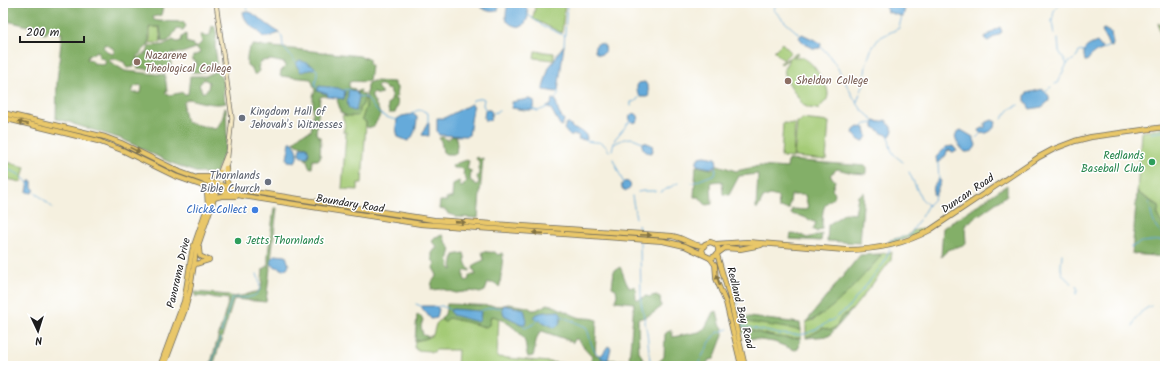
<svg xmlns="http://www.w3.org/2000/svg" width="1168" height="369" font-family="Kalam,sans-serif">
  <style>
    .green { fill: #a4cb76; stroke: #607449 }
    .forest { fill: #83af67; stroke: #506642; fill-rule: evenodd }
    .water { fill: #65aada; stroke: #40637b }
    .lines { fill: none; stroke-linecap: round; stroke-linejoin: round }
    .stream { stroke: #65aada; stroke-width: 1 }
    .secondary-casing { stroke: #686660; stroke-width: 5 }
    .primary-casing { stroke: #686660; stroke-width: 5.5 }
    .trunk-casing { stroke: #686660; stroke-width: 6 }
    .secondary { stroke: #f6e9c3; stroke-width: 3.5 }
    .primary { stroke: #e9c769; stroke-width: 4 }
    .trunk { stroke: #e9c769; stroke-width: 4.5 }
    .oneway { fill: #827242 }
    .education-dot { fill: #8d6e63; stroke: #fff; stroke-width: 1.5 }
    .worship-dot { fill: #6b7280; stroke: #fff; stroke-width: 1.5 }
    .leisure-dot { fill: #2e9e5b; stroke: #fff; stroke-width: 1.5 }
    .shop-dot { fill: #3f7fe0; stroke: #fff; stroke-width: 1.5 }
    .labels { text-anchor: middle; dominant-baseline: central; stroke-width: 3; stroke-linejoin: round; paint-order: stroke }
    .education-label { font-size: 11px; fill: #785e54; stroke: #fff; text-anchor: start }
    .worship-label { font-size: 11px; fill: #5b616d; stroke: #fff; text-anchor: start }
    .leisure-label { font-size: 11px; fill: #27864d; stroke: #fff; text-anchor: end }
    .street-label { font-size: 11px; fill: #1c1c1c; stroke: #fff }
    .shop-label { font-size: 11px; fill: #366cbe; stroke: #fff; text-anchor: end }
  </style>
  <rect width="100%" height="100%" fill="#fff"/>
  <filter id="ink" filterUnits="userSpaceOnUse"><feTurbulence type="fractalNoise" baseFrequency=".025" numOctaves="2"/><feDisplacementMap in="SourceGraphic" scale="8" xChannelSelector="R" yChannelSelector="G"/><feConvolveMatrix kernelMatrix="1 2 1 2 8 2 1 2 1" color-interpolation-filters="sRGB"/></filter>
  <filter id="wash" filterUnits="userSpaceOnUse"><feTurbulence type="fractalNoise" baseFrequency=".012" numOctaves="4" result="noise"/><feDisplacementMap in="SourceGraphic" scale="16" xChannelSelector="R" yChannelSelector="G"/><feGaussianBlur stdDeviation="0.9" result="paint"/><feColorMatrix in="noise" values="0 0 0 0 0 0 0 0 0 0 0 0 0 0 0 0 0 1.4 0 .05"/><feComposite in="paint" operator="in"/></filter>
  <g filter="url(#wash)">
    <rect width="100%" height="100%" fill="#f5f0df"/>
    <path class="green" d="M531 3H565L562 33 533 19 535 7Z
      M1158 23 1165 27V58Z
      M150 27H159L161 43H150Z
      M782 43 791 52 783 60 774 51Z
      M535 51 554 53V60L534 58Z
      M797 53 798 54 793 57C811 54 819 75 827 88 831 102 822 102 818 110L817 109 809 108 803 105 786 79 784 69 789 59 781 64 780 63Z
      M364 98 366 99V107L362 119 366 123 362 183H358V190L342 189 346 134V132H343C346 122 345 125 342 116L343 115 346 116 359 114V109L363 104Z
      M802 119 829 122 826 160 794 157 797 122H800Z
      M783 123 795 124 793 158 781 157Z
      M1165 128V224H1162L1157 215 1159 206 1137 192 1141 132Z
      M3 161 25 167 21 182 3 178Z
      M922 229 924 231 911 237 888 244 890 240 909 235 912 231Z
      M892 252 891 260 852 310 841 317 837 326 831 330 823 328 806 338V322L814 320 880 257V254Z
      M491 316 499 317 497 357 590 366H457L458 350H435L434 352H430V351L416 350V348H414L415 341 424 339 433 335 436 324 441 319 442 321 449 318 480 325 483 327 489 325Z
      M741 320 801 330V338C780 340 761 333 742 328Z"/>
    <path class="forest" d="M3 3H161L163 7 161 15 153 17 154 20 159 21 183 22 186 26 183 30 177 29C172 34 171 43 162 42L160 27H150L149 28V45C142 50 134 59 134 67L127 68 124 62C119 61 116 58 111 58L109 61 125 71 165 75 167 91 165 93 169 95 180 93 181 92 184 94H188L190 76H206L216 71C223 75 225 89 223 96L226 103C214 106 201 102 189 99L184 102 183 110 186 121 189 123 215 129C221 124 224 116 224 109L226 108 227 137 225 149 217 171 211 174 195 172 169 162 122 139 73 124 72 123 56 119 57 82 62 33 52 32V27H50L48 32 45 34 41 32V29L3 20ZM105 44 114 49V54L109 53 103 47ZM97 51 99 52C98 59 102 57 106 61L105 64 101 65 95 63 94 64 92 60 87 59 88 56ZM204 79 209 82 208 89 203 93 199 85ZM140 85 142 87 141 93H132L134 87Z
      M212 26H214C218 34 216 37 215 45 215 51 217 57 217 63 210 70 201 74 191 72L197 64 195 61 192 60 193 56 200 53 199 50 196 48 182 53H172L168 58 171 62V66L163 70 164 67 161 66 160 67 162 69 160 71 137 68 138 66 141 65V62L137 61C139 56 142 54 147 53L149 46 163 45 173 40 177 42 181 41 182 37 186 34V42L193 44 194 47H197L202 42 200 35H203L205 37 210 35Z
      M253 45 360 56 363 58 367 57 369 59V63L371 66 369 81C362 83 354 80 349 82V86L350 88 355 89V91L353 90 358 94 357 91 361 90 360 93 365 95 363 104 359 109V114L357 116H347L340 112V109L337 100 339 98 344 99 345 94 320 86 318 88 317 91 327 94 328 97 324 96 320 97 316 133 318 136 321 138 320 158 318 160H313L312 168 309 167 307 160 304 158 308 157 307 147 296 144 294 141 302 134 311 131 313 120V96L315 90 311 79 280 76 281 71 285 67V63L271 60 262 61 258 67 259 71 256 74H254L251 68 247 65C247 59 246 49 253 45Z
      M373 81 394 82V85L397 87V91L396 93 397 96 394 99 397 100 398 105 395 113H389L387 104 391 101 392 95 390 90 386 89 383 85H379L377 87 381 92V94L379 95 374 93 371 95C374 103 379 107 380 116L373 127H370L368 128 366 126V122L362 119 366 107 367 85 368 83Z
      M456 136 457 145 456 154H446L443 152 441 141 439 138 443 137 447 140 451 137Z
      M477 157 480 159 483 158 478 218 455 217 453 215 448 214 446 210 439 209 440 201H447L446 198H452L453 184 459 181 460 182V186L463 187 464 184 467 181 463 174 464 171 461 168H453L452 166C457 162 462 162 467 160L469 161 467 169 471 171 470 180 477 185 479 182 477 177 479 174V161L476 159Z
      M788 160 866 166V174L853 173 837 169 830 175 835 181 832 190 835 193 834 198C820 204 823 216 822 229L817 232 813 229 816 223 804 217 791 214 792 209 806 210 808 207 805 195H791L789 209 779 208 778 197 770 195 763 198 758 208H756L758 174 739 176 729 195 723 194 722 181 711 182 712 204 706 205 699 197H694L696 166 712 169 718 165 736 171 759 166 787 168Z
      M1007 185V195L965 225 966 244 948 250 941 257 943 228Z
      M864 192 860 243 827 241 828 225 845 213 855 214 858 196Z
      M1137 192 1159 207 1157 215 1162 224H1165V257L1132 254Z
      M274 208H277L266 302 234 299 213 366H210L229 299 195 296V292L229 295 230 296 236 297 237 296C244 297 250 292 257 292L261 289 263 269 268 266V254Z
      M791 234 801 235 807 238 822 234 821 241 790 239Z
      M443 235 446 243 451 249 448 261 450 263 449 267 451 270 453 269 452 266 454 255 464 253C467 262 463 261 470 270V271L466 270 464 272V278L466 281 469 279V275H476L473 268 475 264 484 260 482 252C486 251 490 253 495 252L498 255 502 253 503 255 500 285 499 287 495 283H488L485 291 480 293 471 291 456 293 442 289 431 290 432 282 437 275 433 268 435 263 432 260V253L436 248H439L433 243 432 240 435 237Z
      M880 254V257C862 277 831 315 806 322L860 255Z
      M620 267C624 274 625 283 630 288L635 286 636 298 638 300 646 296 649 297 656 295 660 297 661 306C656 313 647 317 638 319L639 352 646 363 655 365 664 357 665 334 671 329 673 337 699 332 705 328 713 312 717 311 720 324 723 328V335L714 359 709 360 705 366H692V365L688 364 687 366 673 365V366H593L591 360 592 356 582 345 577 339H575L573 343 568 340 542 331C534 337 536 348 533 356L528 357C525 352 527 345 524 339 520 331 500 316 491 316L489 325 486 327 449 318 444 322 441 319 445 314 447 304 500 306 508 304 528 307 532 310H536L548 304C559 307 567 313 578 317 584 319 591 317 597 320L595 355H600L602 360H629L634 303 615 301 617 295 616 289 612 287 614 271ZM504 305 524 309 521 324 504 315Z
      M852 310 829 336 806 338 823 328 831 330 837 326 841 317Z
      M417 315 421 316 423 320 421 326 423 335 427 336 428 338 415 341Z
      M740 316 800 323 801 330 747 322 741 320Z
      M742 328C761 333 780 340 801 338L798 349 795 350 774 342 746 338V336L742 332Z"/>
    <path class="water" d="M480 3H500L498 10C493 13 487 11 482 8Z
      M509 3 524 4C530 12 529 18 523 26 517 28 505 24 506 16 506 12 507 6 509 3Z
      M887 3H904L905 8 903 17 888 12 886 7Z
      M246 11 252 13 275 30 278 31 279 33 268 37H263C257 27 245 26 243 12Z
      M1000 27 1002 32 988 41 985 39V37L998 28Z
      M1104 29 1111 33 1113 44 1112 47 1109 46 1102 30Z
      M802 34 819 42 821 44 820 48C811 50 803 44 799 37Z
      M1097 42 1103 49 1102 50C1095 52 1091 55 1087 61H1085C1082 48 1085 47 1097 42Z
      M594.5 49a5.5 5.5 0 1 1 11 0a5.5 5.5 0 1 1-11 0Z
      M564 45 558 91 556 92 544 90 543 88 549 67 554 61 558 53Z
      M300 60 315 67 314 69 301 72 296 65 297 62Z
      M645 82C648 86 650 93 648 97H641C637 94 636 88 638 83Z
      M319 86 338 88 345 91 344 99 328 97 327 94 317 91 318 88Z
      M1043 89 1049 96V101L1042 107 1030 109 1025 101V96L1027 93Z
      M351 90 356 92 359 97 356 111C344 111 348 99 348 91Z
      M529 99 533 100C535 103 535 106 533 110H525L512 108 511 102Z
      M552 99 556 100C558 110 557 112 564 120L562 126 560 125 551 109 547 107 551 105Z
      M471 104 474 106 473 108 469 135 465 136 439 135 437 131V118H444Z
      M485 110H490L492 112 490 120 485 121 484 117Z
      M629.5 118a4.5 4.5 0 1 1 9 0a4.5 4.5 0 1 1-9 0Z
      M413 114 417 117C417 124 415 137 408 141L398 137 396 128 397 119 402 116Z
      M886 120 893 130 892 133 890 136 882 133 874 127V121L881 122Z
      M992 120 996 122C995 129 988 135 980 133L979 130 985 127V123Z
      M429 122V136L422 135 427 123Z
      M566 124H569L574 129C579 130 586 132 587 138L586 140 578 139 579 136 577 135H569L564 129Z
      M858 127 865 128 867 136 864 141 859 140 853 133 854 130Z
      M961 130 973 137 976 145C974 151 971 152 965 152 959 146 949 135 961 130Z
      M290 142H292C298 148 300 154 295 162L288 161 287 159Z
      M644 142 652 145 653 151 650 153C645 152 643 150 642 145Z
      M953 146 957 151 952 152 950 150 947 151 946 155 939 163H937L936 157 946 147Z
      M300 147H307L309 152 308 157H301L299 154Z
      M705 156 716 158 717 165 710 168 697 165V160L699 157Z
      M939 179 941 181 935 196 933 194 934 186Z
      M29 181H32V187L35 190 32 193 27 192Z
      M621.5 186a4.5 4.5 0 1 1 9 0a4.5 4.5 0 1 1-9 0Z
      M275 255 286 256 289 265 287 268 283 270 272 265 271 260Z
      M504 305 524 309 527 320 525 324H521L504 315 502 308Z
      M422 306H434L439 309 437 318 431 319 422 308Z
      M453 309 479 311 481 312 480 320 478 322 452 315 450 310Z
      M559 311 561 313C561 320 561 323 555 328L533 317C538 311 551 312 559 311Z
      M608 346 611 348 608 360 601 358V356Z"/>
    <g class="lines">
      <path class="stream" d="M245 3 248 12
        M776 3 774 10 784 21 800 35
        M528 15 543 26 563 35
        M279 34 282 36 283 47 296 62
        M1054 34 1052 22 1054 11 1060 3
        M1058 39 1059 51 1067 64
        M564 46 567 3
        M820 46C840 63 846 90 862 110 866 114 870 117 874 120
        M1102 49 1110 46
        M314 68 317 70C318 76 314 82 315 87H317
        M1055 84 1057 83 1067 64 1077 57 1079 52 1085 50
        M344 90 349 89 350 91
        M1045 91 1051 87
        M358 96 367 98C376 112 381 117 397 120
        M556 98 558 94V90
        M857 102 864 83 866 65 871 50 879 38 899 28 902 15
        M471 104 473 100 482 98 484 99 483 105 486 111
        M631 106V102L636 101 640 96
        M532 109 538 111 548 107
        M494 113 499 111
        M411 114C418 109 420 109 428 113V124
        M1002 119 1010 109 1019 105
        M862 127 866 124 874 123
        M1151 133 1165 131
        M889 135C890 151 891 153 903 162
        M585 140C595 145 601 137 609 151
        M974 140 980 134
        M614 144C625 138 631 135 643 143
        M612 150 615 139 630 121
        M613 159 624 184
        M938 162 939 180
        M3 168C14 171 23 175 29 185
        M909 172 921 198 928 205
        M692 183 715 174 716 171 715 167
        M35 192 52 207
        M638 192 643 191H656
        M661 192 678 183
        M632 196 636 218
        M1149 202C1152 217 1152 226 1165 236
        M921 217 928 205 934 199 935 195
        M638 225 640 232
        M640 242 641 302 647 332 650 361 652 366
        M889 243 890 241 910 235 919 220
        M1131 247 1141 242 1165 240
        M1062 254C1061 269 1058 274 1072 283
        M736 282V293L742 325
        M1076 286 1078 290 1076 294
        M416 304 423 307
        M1160 305 1165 300
        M434 307 442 306 450 310
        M479 311 494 307 501 308
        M561 316 586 327C592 340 589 348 601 357
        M523 325 525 328 532 325 538 320
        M739 325 779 334 800 335 808 333 816 329 832 320 847 309 884 263 890 248
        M1133 326C1136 316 1142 310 1151 306
        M221 333 232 298C252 298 266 298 257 274
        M604 359 606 366
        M211 366 220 338
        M697 366 710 342 717 333 728 329"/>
    </g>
  </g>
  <g filter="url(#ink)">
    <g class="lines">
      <g class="secondary-casing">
        <path id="secondary" d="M216 3 232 118 227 163 219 185
          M215 184 227 154"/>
      </g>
      <g class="primary-casing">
        <path id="primary" d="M199 247 200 256 209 260
          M717 254 730 299 745 366
          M710 258 715 265 716 279 726 303 741 366
          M194 266 196 264 209 260
          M160 366 184 301 192 251 214 187
          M164 366 185 310 190 291 196 252 218 187"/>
      </g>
      <g class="trunk-casing">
        <path id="trunk" d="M3 113 105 137 121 143 180 172 202 180 235 189 434 220 672 236C685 238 691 246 704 246
          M3 118 98 141 122 150 175 176 203 186 243 196 421 224 663 241 685 246 710 258C721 256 721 244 710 242L705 244 702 250 704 255
          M226 168 227 182 230 188
          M198 177H211L220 172
          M203 186 207 191 208 205
          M214 198 221 196H236
          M716 244 747 242 845 250C875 250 903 245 930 230L1039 157 1054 149 1075 141 1091 137 1165 127
          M718 253 725 248 740 249 761 245"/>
      </g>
      <use href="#secondary" class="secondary"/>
      <use href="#primary" class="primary"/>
      <use href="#trunk" class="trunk"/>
    </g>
    <defs><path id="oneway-solid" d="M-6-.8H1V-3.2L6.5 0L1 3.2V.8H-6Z"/></defs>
    <g class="oneway">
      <use href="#oneway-solid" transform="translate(23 123) rotate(-167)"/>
      <use href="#oneway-solid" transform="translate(135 150) rotate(26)"/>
      <use href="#oneway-solid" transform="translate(460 222) rotate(4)"/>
      <use href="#oneway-solid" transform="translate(538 233) rotate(-176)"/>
      <use href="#oneway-solid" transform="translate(646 235) rotate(3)"/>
      <use href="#oneway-solid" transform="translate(718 280) rotate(-104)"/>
    </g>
  </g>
  <g class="education-dot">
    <circle cx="137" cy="62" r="4"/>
    <circle cx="788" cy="81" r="4"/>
  </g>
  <g class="worship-dot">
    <circle cx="242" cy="118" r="4"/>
    <circle cx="268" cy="182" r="4"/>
  </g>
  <g class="leisure-dot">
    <circle cx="1152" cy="162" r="4"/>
    <circle cx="238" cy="241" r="4"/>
  </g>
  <circle class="shop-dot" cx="255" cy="210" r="4"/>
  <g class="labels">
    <g class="education-label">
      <text x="145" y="56">Nazarene<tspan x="145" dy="13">Theological College</tspan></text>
      <text x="796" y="81">Sheldon College</text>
    </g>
    <g class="worship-label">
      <text x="250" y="112">Kingdom Hall of<tspan x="250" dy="13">Jehovah's Witnesses</tspan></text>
      <text x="260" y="176" text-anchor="end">Thornlands<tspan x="260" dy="13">Bible Church</tspan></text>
    </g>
    <g class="leisure-label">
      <text x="1144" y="156">Redlands<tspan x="1144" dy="13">Baseball Club</tspan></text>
      <text x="246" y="241" text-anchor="start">Jetts Thornlands</text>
    </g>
    <g class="street-label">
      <text transform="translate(968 194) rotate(-34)">Duncan Road</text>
      <text transform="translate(350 204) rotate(9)">Boundary Road</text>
      <text transform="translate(179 273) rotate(-77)">Panorama Drive</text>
      <text transform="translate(740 308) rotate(76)">Redland Bay Road</text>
    </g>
    <g class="shop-label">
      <text x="247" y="210">Click&amp;Collect</text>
    </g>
  </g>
  <rect width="1168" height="369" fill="none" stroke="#fff" stroke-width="16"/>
  <g transform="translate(38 331) rotate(176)" stroke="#ffffff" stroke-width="3" paint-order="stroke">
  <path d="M0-3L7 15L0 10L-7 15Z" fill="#1c1c1c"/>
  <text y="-6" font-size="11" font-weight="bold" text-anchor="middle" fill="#1c1c1c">N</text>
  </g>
  <path d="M20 36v6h64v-6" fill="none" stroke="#1c1c1c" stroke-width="2"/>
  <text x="26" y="36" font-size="12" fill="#1c1c1c" stroke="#ffffff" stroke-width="3" paint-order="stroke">200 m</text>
</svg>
